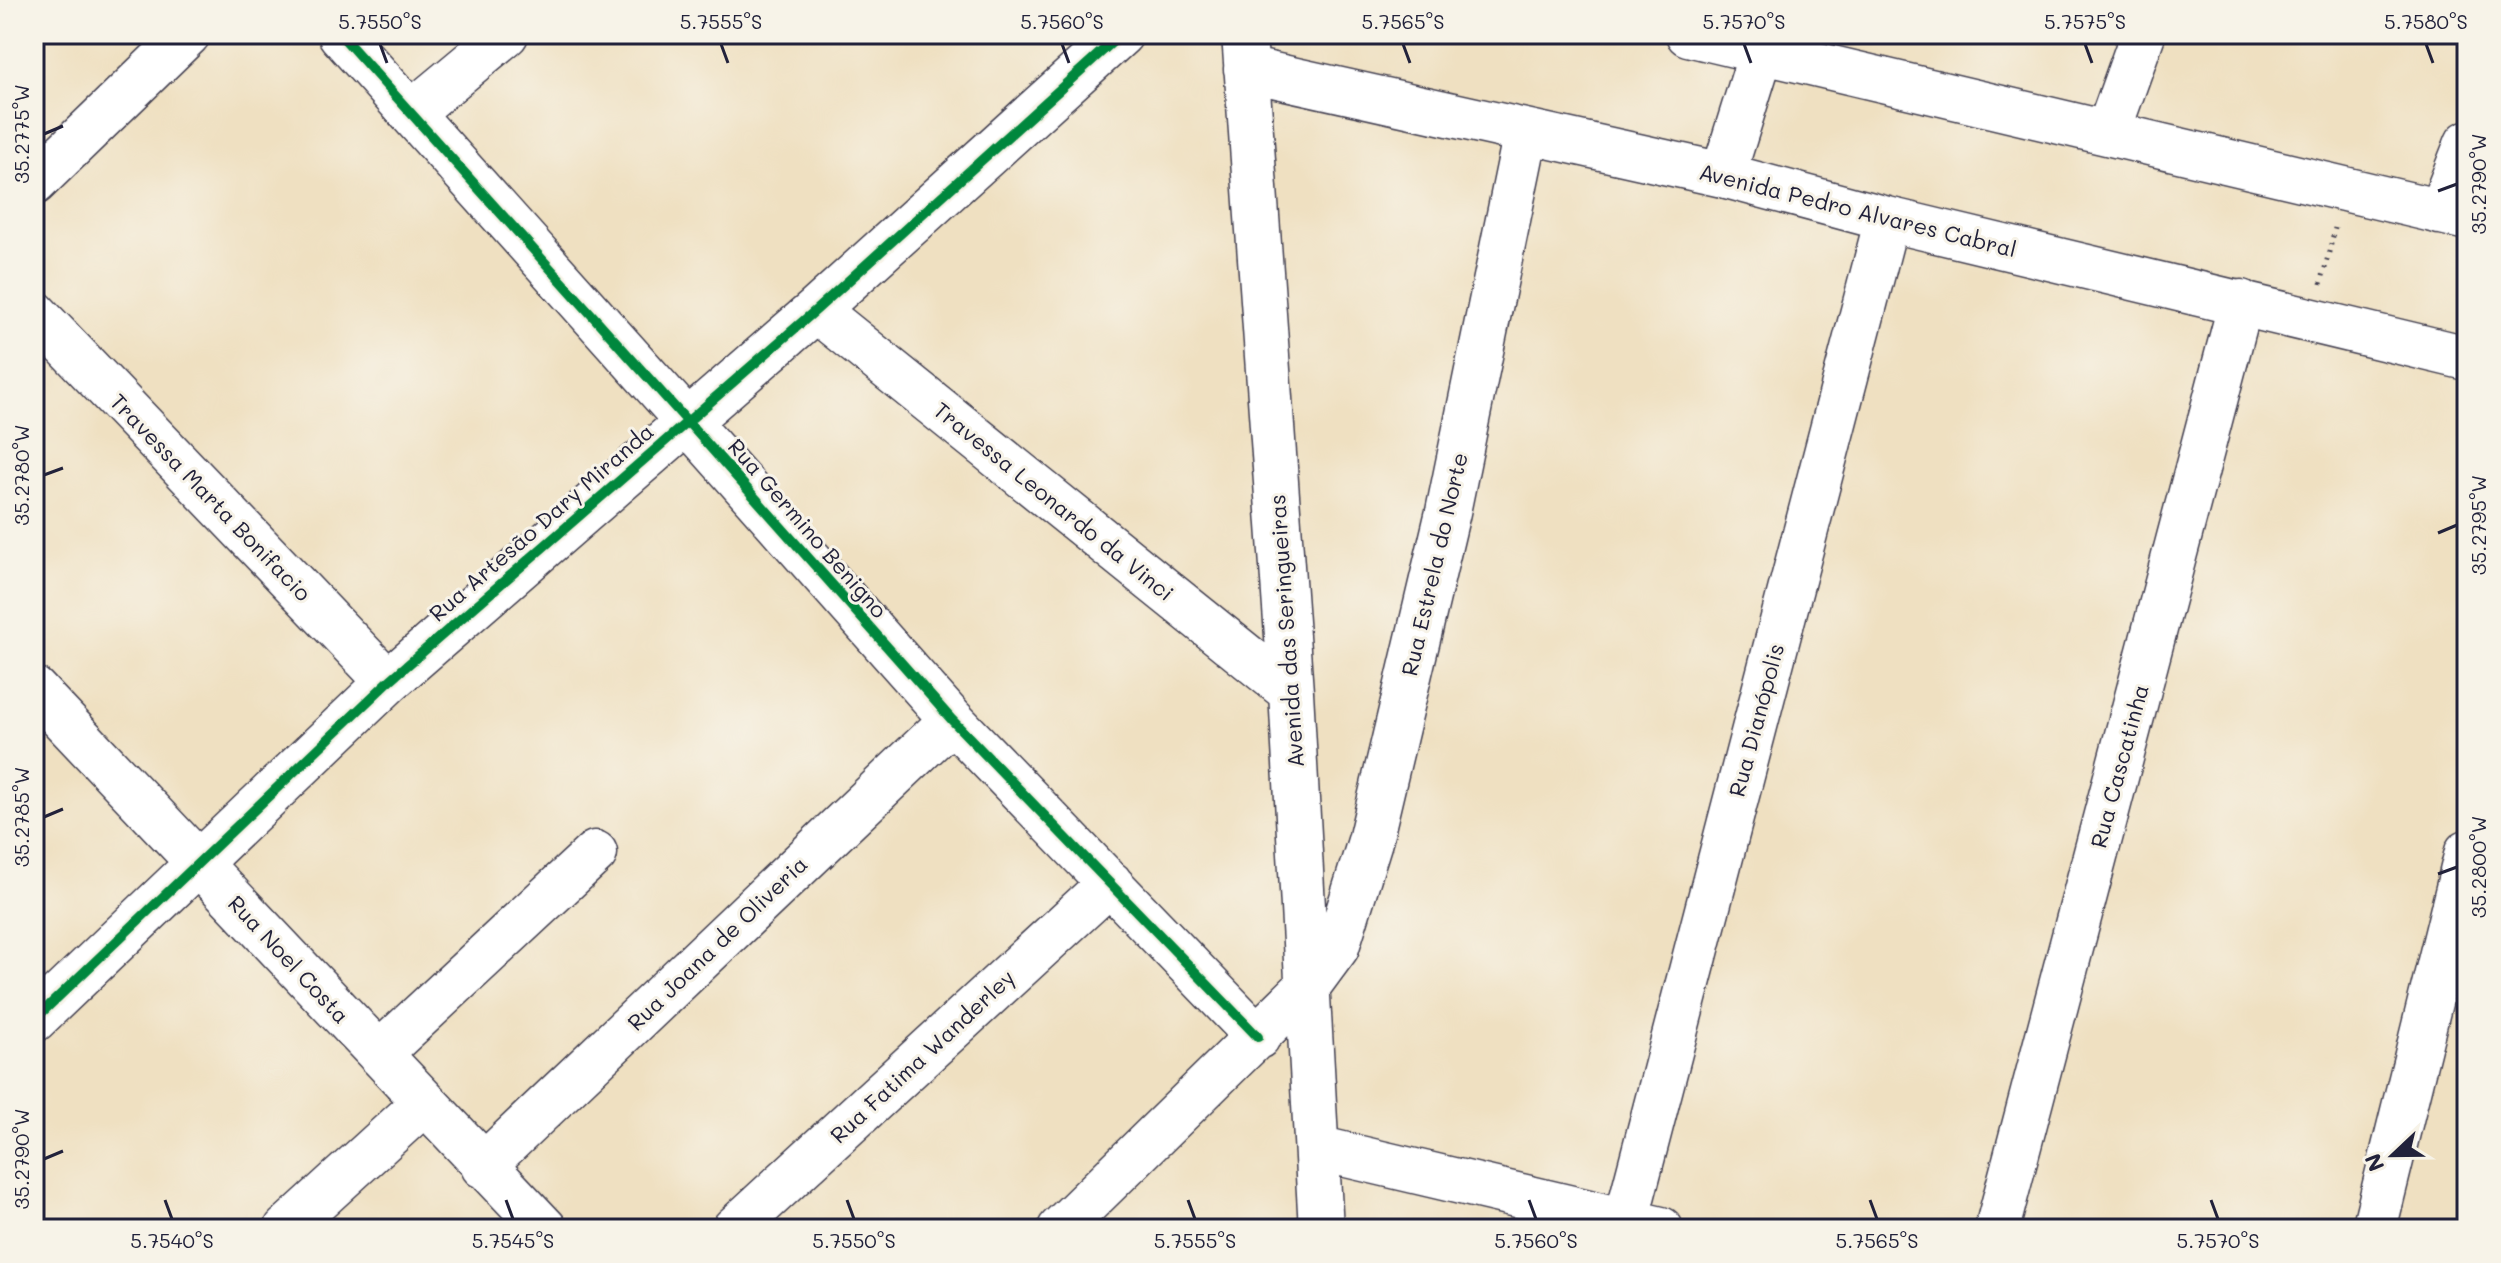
<svg xmlns="http://www.w3.org/2000/svg" width="2501" height="1263" font-family="Mali,sans-serif">
  <style>
    .lines { fill: none; stroke-linecap: round; stroke-linejoin: round }
    .minor-casing { stroke: #413e4f; stroke-width: 47 }
    .path { stroke: #413e4f; stroke-width: 5; stroke-dasharray: 2 6; stroke-linecap: butt }
    .minor { stroke: #fff; stroke-width: 44 }
    .cycleway-casing { stroke: #f7f3e8; stroke-width: 15 }
    .cycleway { stroke: #00873e; stroke-width: 10 }
    .ticks { fill: none; stroke: #22223b; stroke-width: 3 }
    .labels { text-anchor: middle; dominant-baseline: central; stroke-width: 6; stroke-linejoin: round; paint-order: stroke }
    .street-label { font-size: 22px; fill: #22223b; stroke: #f7f3e8 }
    .neatline { fill: none; stroke: #22223b; stroke-width: 3 }
    .ticks-label { font-size: 20px; text-anchor: middle; fill: #22223b }
  </style>
  <rect width="100%" height="100%" fill="#f7f3e8"/>
  <filter id="ink" filterUnits="userSpaceOnUse"><feTurbulence type="fractalNoise" baseFrequency=".0125" numOctaves="2"/><feDisplacementMap in="SourceGraphic" scale="16" xChannelSelector="R" yChannelSelector="G"/><feConvolveMatrix kernelMatrix="1 2 1 2 8 2 1 2 1" color-interpolation-filters="sRGB"/></filter>
  <filter id="wash" filterUnits="userSpaceOnUse"><feTurbulence type="fractalNoise" baseFrequency=".006" numOctaves="4" result="noise"/><feDisplacementMap in="SourceGraphic" scale="32" xChannelSelector="R" yChannelSelector="G"/><feGaussianBlur stdDeviation="1.8" result="paint"/><feColorMatrix in="noise" values="0 0 0 0 0 0 0 0 0 0 0 0 0 0 0 0 0 1.4 0 .05"/><feComposite in="paint" operator="in"/></filter>
  <g filter="url(#wash)">
    <rect width="100%" height="100%" fill="#efe0c1"/>
  </g>
  <g filter="url(#ink)">
    <g class="lines">
      <g class="minor-casing">
        <path id="minor" d="M340 34 687 421 952 720 1258 1037
          M1244 34 1291 692 1321 1229
          M1688 34 2467 218
          M1246 69 1723 175 1887 219 2467 358
          M411 113 506 34
          M2108 132 2143 34
          M1723 175 1767 34
          M34 183 188 34
          M2440 212 2467 143
          M816 310 1291 692
          M34 312 388 682
          M34 689 545 1229
          M34 1020 388 682 816 310 1121 34
          M379 1054 595 853
          M1317 1148 1661 1229
          M483 1166 952 720
          M1626 1221 1887 219
          M286 1229 424 1103
          M734 1229 1110 883
          M1060 1229 1309 985 1337 947 1370 841 1448 512 1526 132
          M1997 1229 2241 302
          M2374 1229 2467 852"/>
      </g>
      <path class="path" d="M2321 284 2335 228"/>
      <use href="#minor" class="minor"/>
      <g class="cycleway-casing">
        <path id="cycleway" d="M340 34 687 421 952 720 1258 1037
          M34 1020 388 682 816 310 1121 34"/>
      </g>
      <use href="#cycleway" class="cycleway"/>
    </g>
  </g>
  <path class="ticks" d="M380 44 387 63M721 44 728 63M1062 44 1069 63M1403 44 1410 63M1744 44 1751 63M2085 44 2092 63M2426 44 2433 63M44 134 63 126M2438 191 2457 184M44 475 63 468M2438 533 2457 525M44 817 63 809M2438 874 2457 867M44 1159 63 1151M165 1200 172 1219M506 1200 513 1219M847 1200 854 1219M1188 1200 1195 1219M1529 1200 1536 1219M1870 1200 1877 1219M2211 1200 2218 1219"/>
  <g class="labels">
    <g class="street-label">
      <text transform="translate(1858 210) rotate(14)">Avenida Pedro Alvares Cabral</text>
      <text transform="translate(211 497) rotate(46)">Travessa Marta Bonifacio</text>
      <text transform="translate(1054 501) rotate(39)">Travessa Leonardo da Vinci</text>
      <text transform="translate(541 522) rotate(-41)">Rua Artesão Dary Miranda</text>
      <text transform="translate(808 528) rotate(49)">Rua Germino Benigno</text>
      <text transform="translate(1434 564) rotate(-77)">Rua Estrela do Norte</text>
      <text transform="translate(1286 631) rotate(-94)">Avenida das Seringueiras</text>
      <text transform="translate(1756 720) rotate(-75)">Rua Dianópolis</text>
      <text transform="translate(2119 766) rotate(-75)">Rua Cascatinha</text>
      <text transform="translate(717 943) rotate(-44)">Rua Joana de Oliveria</text>
      <text transform="translate(289 959) rotate(47)">Rua Noel Costa</text>
      <text transform="translate(922 1056) rotate(-43)">Rua Fatima Wanderley</text>
    </g>
  </g>
  <rect width="2501" height="1263" fill="none" stroke="#f7f3e8" stroke-width="88"/>
  <g transform="translate(2393 1155) rotate(248)" stroke="#f7f3e8" stroke-width="6" paint-order="stroke">
  <path d="M0-6L14 30L0 20L-14 30Z" fill="#22223b"/>
  <text y="-12" font-size="22" font-weight="bold" text-anchor="middle" fill="#22223b">N</text>
  </g>
  <rect x="44" y="44" width="2413" height="1175" class="neatline"/>
  <g class="ticks-label">
    <text x="380" y="29">5.7550°S</text>
    <text x="721" y="29">5.7555°S</text>
    <text x="1062" y="29">5.7560°S</text>
    <text x="1403" y="29">5.7565°S</text>
    <text x="1744" y="29">5.7570°S</text>
    <text x="2085" y="29">5.7575°S</text>
    <text x="2426" y="29">5.7580°S</text>
    <text transform="translate(22 134) rotate(-90)" y="7">35.2775°W</text>
    <text transform="translate(2479 184) rotate(-90)" y="7">35.2790°W</text>
    <text transform="translate(22 475) rotate(-90)" y="7">35.2780°W</text>
    <text transform="translate(2479 525) rotate(-90)" y="7">35.2795°W</text>
    <text transform="translate(22 817) rotate(-90)" y="7">35.2785°W</text>
    <text transform="translate(2479 867) rotate(-90)" y="7">35.2800°W</text>
    <text transform="translate(22 1159) rotate(-90)" y="7">35.2790°W</text>
    <text x="172" y="1248">5.7540°S</text>
    <text x="513" y="1248">5.7545°S</text>
    <text x="854" y="1248">5.7550°S</text>
    <text x="1195" y="1248">5.7555°S</text>
    <text x="1536" y="1248">5.7560°S</text>
    <text x="1877" y="1248">5.7565°S</text>
    <text x="2218" y="1248">5.7570°S</text>
  </g>
</svg>
